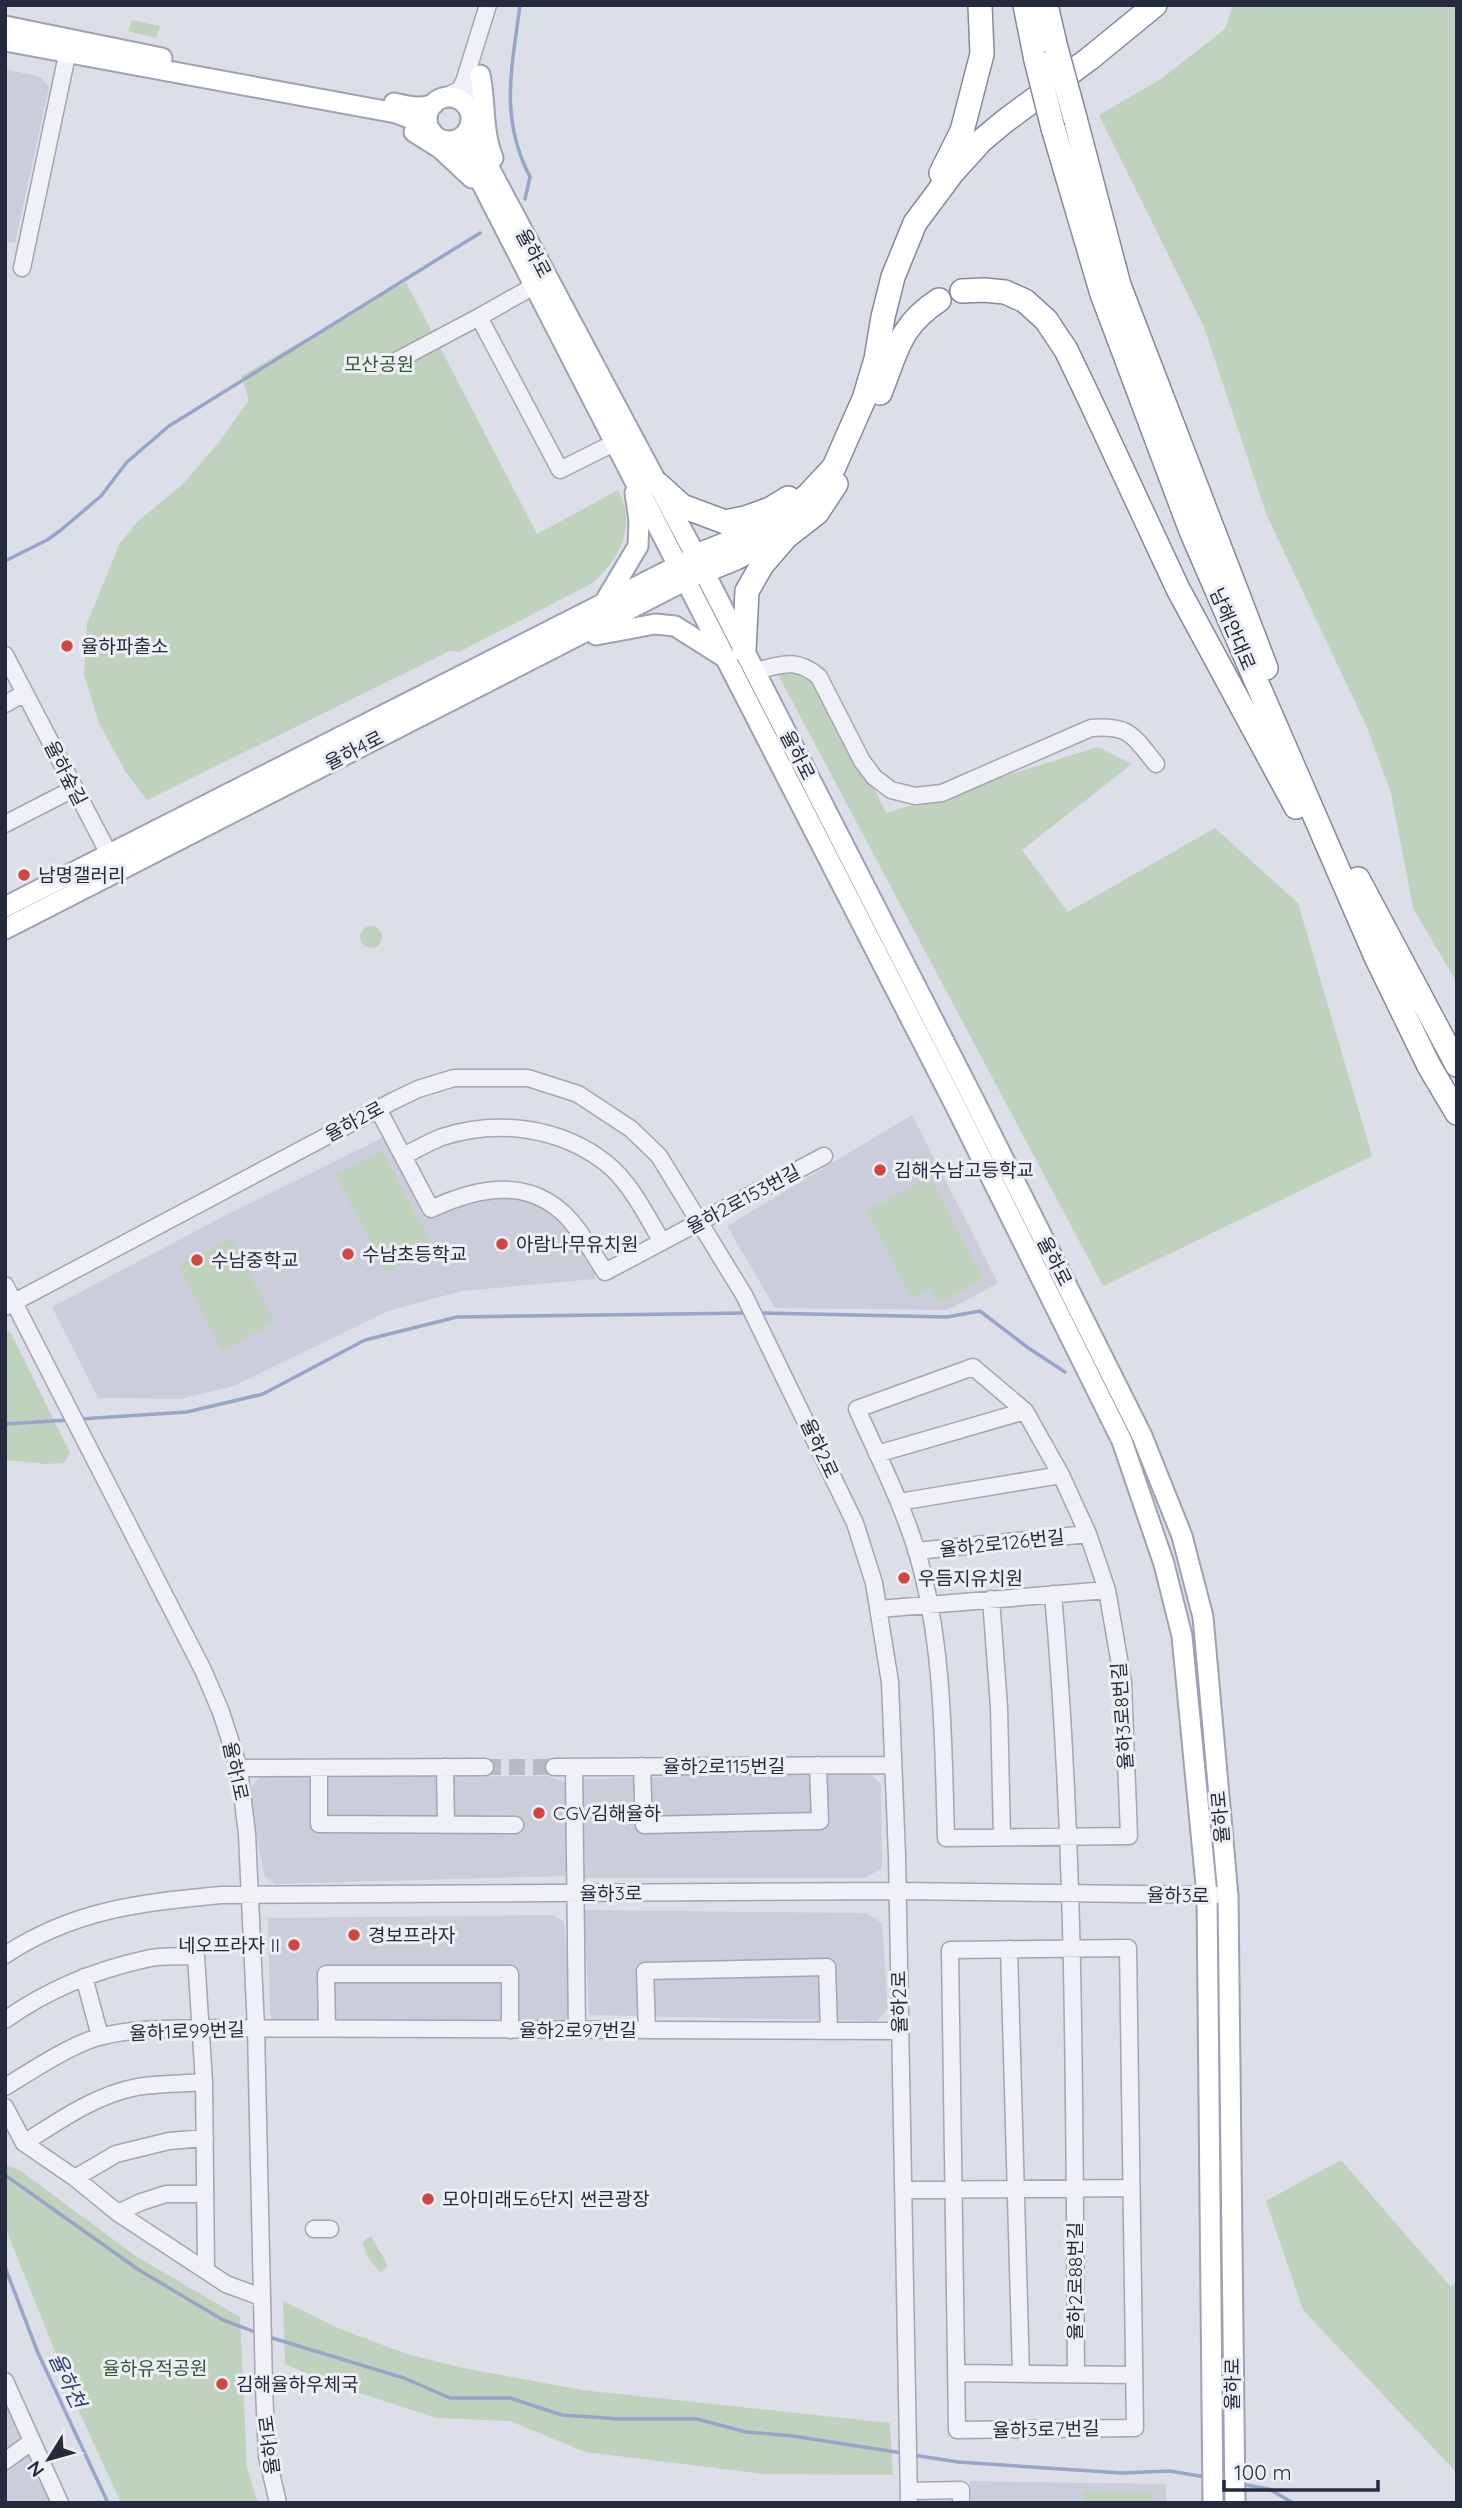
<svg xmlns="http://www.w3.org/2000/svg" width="1462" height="2508" font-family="Quicksand,'Noto Sans KR',sans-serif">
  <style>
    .built { fill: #cbceda }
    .green { fill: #bfd2be }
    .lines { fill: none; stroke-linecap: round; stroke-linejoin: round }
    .stream { stroke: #97a5c9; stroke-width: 3.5 }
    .minor-tunnel { stroke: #b8bbc6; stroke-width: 16; stroke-dasharray: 16 8; stroke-linecap: butt }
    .minor-casing { stroke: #a2a5b2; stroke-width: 19 }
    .major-casing { stroke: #9ca1b4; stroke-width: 23 }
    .highway-casing { stroke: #85899f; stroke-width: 26 }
    .minor { stroke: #f0f1f6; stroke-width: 16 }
    .major { stroke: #fff; stroke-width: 19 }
    .highway { stroke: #fff; stroke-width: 23 }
    .highway-bridge-casing { stroke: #85899f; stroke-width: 26; stroke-linecap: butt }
    .highway-bridge { stroke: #fff; stroke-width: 23 }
    .poi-dot { fill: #d1463e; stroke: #edeff5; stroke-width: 2.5 }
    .labels { text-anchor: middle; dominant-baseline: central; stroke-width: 6; stroke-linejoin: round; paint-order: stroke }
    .street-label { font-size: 19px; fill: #262a3f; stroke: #edeff5 }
    .park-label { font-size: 19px; fill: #335b34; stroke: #edeff5 }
    .poi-label { font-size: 19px; fill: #262a3f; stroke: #edeff5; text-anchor: start }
    .water-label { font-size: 21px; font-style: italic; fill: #304074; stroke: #edeff5 }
  </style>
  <rect width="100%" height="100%" fill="#dddfe8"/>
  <path class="built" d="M5 69 41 77 49 87 15 243 5 241Z
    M912 1115 998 1283 948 1310 775 1308 727 1226Z
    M384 1137 425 1218 465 1199 509 1194 533 1202 548 1211 581 1246 595 1272V1279L462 1291 388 1311 234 1386 180 1399 98 1398 52 1307 230 1213Z
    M842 1772 872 1775 881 1784 882 1868 865 1878H583L580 1783 584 1779Z
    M548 1776 566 1782V1876L275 1884 265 1877 255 1831 250 1791 254 1783 261 1777Z
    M584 1910 866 1913 882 1923 888 2009 877 2021 589 2015Z
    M553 1915 564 1922 571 2013 562 2022 272 2021 270 2012 268 1918Z
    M5 2397 53 2503H5Z
    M970 2481 1166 2484V2503H971Z"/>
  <path class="green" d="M1233 5H1457V983L1413 908 1391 793 1366 725 1267 516 1204 327 1099 115 1161 79 1225 29Z
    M132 20 160 26 156 38 128 31Z
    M406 282 537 534 618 490C637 526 620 558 593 583L459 652 450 651 147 800 125 771 99 723 84 675 87 623 120 543 138 521 183 484 218 443 249 400 241 376Z
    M774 667 819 677 886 813 1098 747 1132 764 1022 850 1068 912 1215 828 1298 903 1372 1156 1103 1286Z
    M360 937a11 11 0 1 1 22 0a11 11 0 1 1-22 0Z
    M383 1151 434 1249 386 1273 336 1175Z
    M930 1177 984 1279 937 1304 929 1289 912 1298 866 1211Z
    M231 1238 275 1323 222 1350 178 1266Z
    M5 1328 12 1335 70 1453 64 1463 46 1464 5 1460Z
    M1341 2160 1451 2287 1457 2280V2473L1303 2310 1266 2201Z
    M5 2165 18 2169 137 2257 240 2317 247 2468 258 2503H121L79 2411 5 2227Z
    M371 2236 386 2262 387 2267 380 2272 369 2259 362 2242Z
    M283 2301 338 2328 407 2354 463 2368 582 2390 890 2423 893 2475 764 2474 585 2452 510 2421 437 2418 340 2387 285 2364Z
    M1084 2491 1153 2493V2503H1083Z"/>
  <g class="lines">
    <path class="stream" d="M520 5C512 68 499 117 530 177L525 199
      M5 561 47 540 61 530 101 496 127 462 169 426 480 233
      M758 1313 947 1317 980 1311 1027 1347 1065 1372
      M80 1419 187 1412 263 1394 365 1340 457 1317 747 1313
      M5 1424 69 1420
      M5 2175 139 2270 223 2320 258 2333
      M5 2267 38 2353 108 2503
      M269 2337 404 2378 450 2398H510L562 2415 620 2419H697L746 2432 793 2436 902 2453
      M913 2455 958 2462 1122 2473 1170 2471 1205 2477
      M1240 2484 1269 2489 1293 2503"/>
    <path class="minor-tunnel" d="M485 1767H554"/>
    <g class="minor-casing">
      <path id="minor" d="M443 98 459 90 464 82 488 5
        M468 108 479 76
        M22 268 70 41
        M534 286 479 317 560 470 614 443
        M396 361 479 317
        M5 655 109 854 111 864
        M755 671C781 665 796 657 819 677L862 761 874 777 891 790 915 796 942 793 1091 728C1131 725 1133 736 1156 764
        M5 704 25 693
        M5 824 75 788
        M378 1109 431 1209C484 1184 539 1176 578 1230 588 1244 596 1258 605 1272L824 1156
        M403 1156C416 1150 429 1142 442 1137 497 1119 560 1127 606 1163 631 1183 646 1215 662 1242
        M5 1285 203 1670 221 1712 239 1768 247 1834 256 2029 264 2388 267 2456 278 2503
        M5 1307 393 1101 418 1089 454 1078H528L578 1094 631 1129 659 1156 744 1295 855 1523 874 1583 890 1682 897 1856 909 2503
        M973 1367 1025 1411 1061 1475 1088 1534 1107 1590 1123 1682 1129 1836 946 1838C943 1742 944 1644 917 1552 902 1503 878 1456 857 1409Z
        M877 1454 1025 1411
        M899 1502 1061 1475
        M916 1551 1088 1534
        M1053 1594C1076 1853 1074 2115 1076 2374
        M991 1599 999 1707 1002 1837
        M879 1609 1107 1590
        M642 1766 644 1825 820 1821 818 1765
        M445 1767 446 1825
        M554 1767 893 1765
        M574 1767 577 2030
        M239 1768 485 1767
        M319 1768V1824L515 1825
        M1128 1948 1135 2428 957 2430 950 1950Z
        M1009 1949 1021 2374
        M5 1955C73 1910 142 1902 221 1895L897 1891 1216 1895
        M84 1977 100 2036
        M5 2020C47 1990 96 1970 146 1959 162 1955 180 1957 196 1956L204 2082 206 2271
        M327 2029 326 1974H510V2030
        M647 2030 645 1971 827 1967 829 2031
        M5 2087C31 2071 75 2042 103 2036 135 2028 169 2029 202 2028L900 2031
        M5 2107 24 2143 75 2178 118 2213 226 2284 261 2297
        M24 2143C59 2121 95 2095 137 2087 159 2083 182 2084 204 2082
        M75 2178 116 2154 169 2141 205 2138
        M903 2190 1131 2188
        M118 2213 141 2202 166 2194H205
        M314 2229H330
        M957 2373 1134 2375
        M5 2381 60 2503
        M5 2461 31 2442
        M909 2491 961 2490V2503"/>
    </g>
    <g class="major-casing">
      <path id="major" d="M5 26 162 58
        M5 41 396 113 422 123 432 132
        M480 75C486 103 482 131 493 158
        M427 119a22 22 0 1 1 44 0a22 22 0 1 1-44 0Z
        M394 103C408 106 421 110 434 104
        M469 130 696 556 973 1098 1142 1436 1182 1536 1203 1617 1228 1896 1235 2503
        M414 132 441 149 472 178
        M459 139 956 1107 1122 1441 1164 1564 1182 1636 1207 1895 1213 2503
        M604 603 638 546 639 521 635 493
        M596 635 655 624 675 626 724 657
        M5 907 689 560
        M5 929 696 575"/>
    </g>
    <g class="highway-casing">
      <path id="highway" d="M1025 5 1036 60
        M1046 5 1056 48
        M1075 118 1119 285 1266 668
        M1053 128 1102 294 1191 531 1376 957 1429 1066 1457 1113
        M941 173 962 131 982 54 980 5
        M962 291 984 290 1005 292 1025 301 1046 320 1066 350 1090 400 1178 589 1296 807
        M880 393C897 351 899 326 939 300
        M658 484 682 506 725 522 745 518 770 509 788 498
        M696 556 767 528 807 496 834 467 864 399 876 359 883 317 893 277 915 223 953 172 981 141 1005 121 1089 59 1155 5
        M704 571 736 558 767 541
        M744 650 747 591 762 565 786 537 817 513 836 484
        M1358 879 1457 1065"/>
    </g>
    <use href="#minor" class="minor"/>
    <use href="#major" class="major"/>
    <use href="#highway" class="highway"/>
    <g class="highway-bridge-casing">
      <path id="highway-bridge" d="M1056 48 1075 118
        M1036 60 1053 128"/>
    </g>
    <use href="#highway-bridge" class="highway-bridge"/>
  </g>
  <g class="poi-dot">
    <circle cx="67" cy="646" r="7"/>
    <circle cx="24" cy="875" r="7"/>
    <circle cx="880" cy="1170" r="7"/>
    <circle cx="502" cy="1244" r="7"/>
    <circle cx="348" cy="1254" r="7"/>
    <circle cx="197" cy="1260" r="7"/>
    <circle cx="904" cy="1578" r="7"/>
    <circle cx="539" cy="1813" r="7"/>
    <circle cx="354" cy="1935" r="7"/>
    <circle cx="294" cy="1945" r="7"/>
    <circle cx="428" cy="2199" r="7"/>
    <circle cx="222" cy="2384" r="7"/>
  </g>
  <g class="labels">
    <g class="street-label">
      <text transform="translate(534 253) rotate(62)">율하로</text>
      <text transform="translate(1233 629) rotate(67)">남해안대로</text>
      <text transform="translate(354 750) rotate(-27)">율하4로</text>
      <text transform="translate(798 755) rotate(63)">율하로</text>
      <text transform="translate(66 773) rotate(63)">율하숲길</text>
      <text transform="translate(354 1121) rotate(-28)">율하2로</text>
      <text transform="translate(743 1199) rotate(-28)">율하2로153번길</text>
      <text transform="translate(1055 1261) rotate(63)">율하로</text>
      <text transform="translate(820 1448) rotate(65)">율하2로</text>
      <text transform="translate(1002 1543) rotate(-6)">율하2로126번길</text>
      <text transform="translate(1122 1716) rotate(-94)">율하3로8번길</text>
      <text x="724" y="1766">율하2로115번길</text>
      <text transform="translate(236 1771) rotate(78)">율하1로</text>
      <text transform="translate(1220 1817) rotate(-95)">율하로</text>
      <text x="611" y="1893">율하3로</text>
      <text transform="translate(1178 1895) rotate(1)">율하3로</text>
      <text transform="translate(899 2002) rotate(-91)">율하2로</text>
      <text x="578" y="2030">율하2로97번길</text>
      <text transform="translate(187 2031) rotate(-2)">율하1로99번길</text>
      <text transform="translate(1075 2281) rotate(-90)">율하2로88번길</text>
      <text transform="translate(1232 2384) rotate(-90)">율하로</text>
      <text transform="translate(1046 2429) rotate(-1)">율하3로7번길</text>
      <text transform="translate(269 2445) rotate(-97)">율하1로</text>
    </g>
    <g class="park-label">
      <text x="379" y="364">모산공원</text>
      <text x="155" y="2368">율하유적공원</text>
    </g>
    <g class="poi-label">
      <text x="81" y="646">율하파출소</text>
      <text x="38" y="875">남명갤러리</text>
      <text x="894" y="1170">김해수남고등학교</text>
      <text x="516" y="1244">아람나무유치원</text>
      <text x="362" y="1254">수남초등학교</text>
      <text x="211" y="1260">수남중학교</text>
      <text x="918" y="1578">우듬지유치원</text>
      <text x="553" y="1813">CGV김해율하</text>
      <text x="368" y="1935">경보프라자</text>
      <text x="280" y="1945" text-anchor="end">네오프라자 II</text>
      <text x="442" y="2199">모아미래도6단지 썬큰광장</text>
      <text x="236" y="2384">김해율하우체국</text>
    </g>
    <g class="water-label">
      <text transform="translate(68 2380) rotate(65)">율하천</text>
    </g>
  </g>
  <rect width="1462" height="2508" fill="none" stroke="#262a3f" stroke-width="14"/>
  <g transform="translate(49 2459) rotate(233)" stroke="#edeff5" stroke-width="5" paint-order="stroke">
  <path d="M0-5L12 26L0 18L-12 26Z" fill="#262a3f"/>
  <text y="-10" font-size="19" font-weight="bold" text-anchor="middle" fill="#262a3f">N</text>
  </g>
  <path d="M1224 2480v10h154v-10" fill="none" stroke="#262a3f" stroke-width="3.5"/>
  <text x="1234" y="2480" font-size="21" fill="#262a3f" stroke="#edeff5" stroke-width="5" paint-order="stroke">100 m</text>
</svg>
